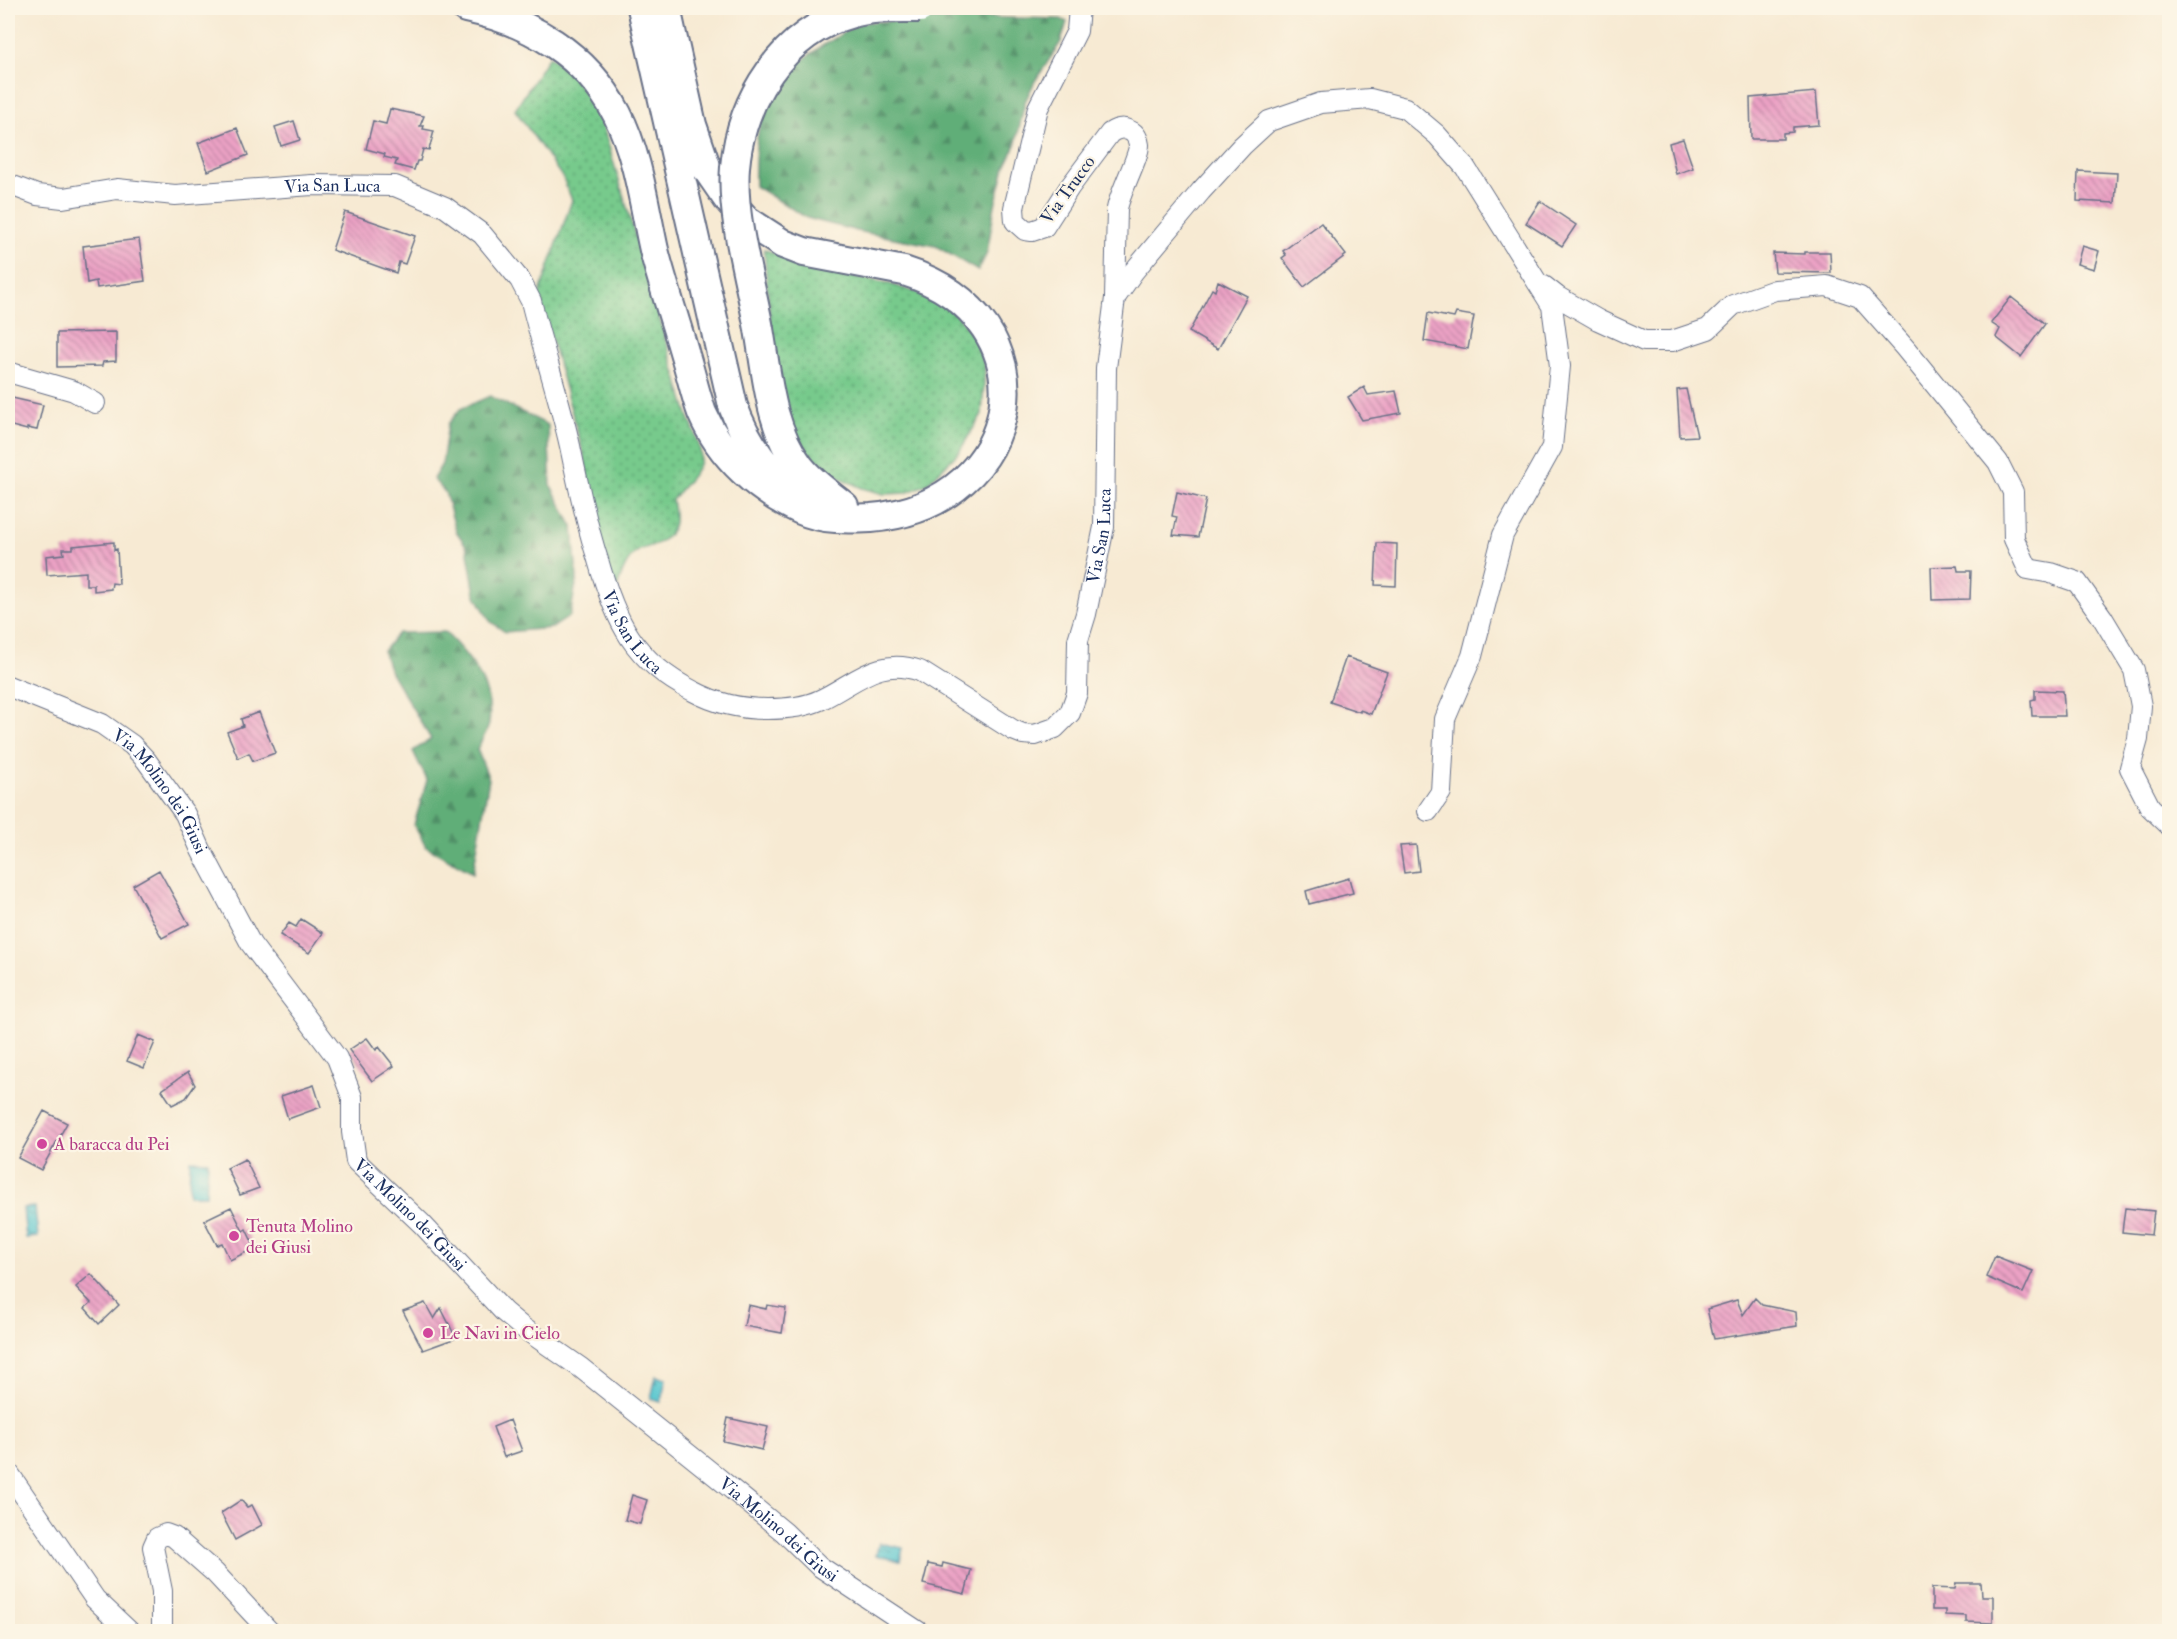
<svg xmlns="http://www.w3.org/2000/svg" width="2177" height="1639" font-family="'IM FELL Double Pica',serif">
  <style>
    .grass { fill: url(#grass-dots); stroke: #497c75; stroke-width: 1.5 }
    .forest { fill: url(#forest-firs); stroke: #3e6e6b; stroke-width: 1.5 }
    .water { fill: url(#water-ripples); stroke: #3b7c97; stroke-width: 1.5 }
    .building { fill: url(#building-back-hatch) }
    .lines { fill: none; stroke-linecap: round; stroke-linejoin: round }
    .minor-casing { stroke: #687087; stroke-width: 22 }
    .highway-casing { stroke: #687087; stroke-width: 32 }
    .minor { stroke: #fff; stroke-width: 20 }
    .highway { stroke: #fff; stroke-width: 28 }
    .highway-bridge-casing { stroke: #687087; stroke-width: 32; stroke-linecap: butt }
    .highway-bridge { stroke: #fff; stroke-width: 28 }
    .hotel-dot { fill: #d1479c; stroke: #fcf5e5; stroke-width: 2 }
    .labels { text-anchor: middle; dominant-baseline: central; stroke-width: 4.5; stroke-linejoin: round; paint-order: stroke }
    .street-label { font-size: 18px; fill: #1b2f5e; stroke: #fcf5e5 }
    .hotel-label { font-size: 18px; fill: #b23c85; stroke: #fcf5e5; text-anchor: start }
  </style>
  <defs>
    <pattern id="grass-dots" width="8" height="8" patternUnits="userSpaceOnUse" patternTransform="scale(1.5)"><rect width="8" height="8" fill="#77ca8c"/><path d="M2 2h.1M6 6h.1" fill="none" stroke="#61a476" stroke-width="1.8" stroke-linecap="round"/></pattern>
    <pattern id="forest-firs" width="22" height="20" patternUnits="userSpaceOnUse" patternTransform="scale(1.5)"><rect width="22" height="20" fill="#61ae78"/><path d="M5 1l3.5 6h-7zM16 11l3.5 6h-7z" fill="#4f8e66"/></pattern>
    <pattern id="water-ripples" width="26" height="14" patternUnits="userSpaceOnUse" patternTransform="scale(1.5)"><rect width="26" height="14" fill="#5bc8d0"/><path d="M2 4q2-2 4 0t4 0M15 11q2-2 4 0t4 0" fill="none" stroke="#4aa3ac"/></pattern>
    <pattern id="building-back-hatch" width="6" height="6" patternUnits="userSpaceOnUse" patternTransform="scale(1.5)"><rect width="6" height="6" fill="#eca2c5"/><path d="M-1 5l2 2M0 0l6 6M5-1l2 2" fill="none" stroke="#be84a3"/></pattern>
  </defs>
  <rect width="100%" height="100%" fill="#fcf5e5"/>
  <filter id="ink" filterUnits="userSpaceOnUse"><feTurbulence type="fractalNoise" baseFrequency=".0167" numOctaves="2"/><feDisplacementMap in="SourceGraphic" scale="12" xChannelSelector="R" yChannelSelector="G"/><feConvolveMatrix kernelMatrix="1 2 1 2 8 2 1 2 1" color-interpolation-filters="sRGB"/></filter>
  <filter id="wash" filterUnits="userSpaceOnUse"><feTurbulence type="fractalNoise" baseFrequency=".008" numOctaves="4" result="noise"/><feDisplacementMap in="SourceGraphic" scale="24" xChannelSelector="R" yChannelSelector="G"/><feGaussianBlur stdDeviation="1.35" result="paint"/><feColorMatrix in="noise" values="0 0 0 0 0 0 0 0 0 0 0 0 0 0 0 0 0 1.4 0 .05"/><feComposite in="paint" operator="in"/></filter>
  <g filter="url(#wash)">
    <rect width="100%" height="100%" fill="#f7ead3"/>
    <path class="grass" d="M549 56C574 69 588 99 602 123L688 415C708 465 705 460 672 500 675 517 678 530 660 542 654 546 645 547 638 551 626 559 621 575 617 588L608 580 592 508 585 459 539 295 572 200 563 178 515 110Z
      M764 249 811 268 886 283 942 300 974 334 985 367 982 414 959 452 927 484 906 493 884 494 862 488 830 473 807 451 793 431 782 401 770 320Z"/>
    <path class="forest" d="M976 17 1061 19 1067 22 1061 42 1035 81 1025 102 1015 147 1005 167 995 205 987 253 978 271 936 246 857 231 807 218 755 186C753 115 767 79 830 41 839 36 851 26 861 23 870 21 880 22 889 21 918 19 947 19 976 17Z
      M490 396 548 425 551 486 573 527 577 579 570 616 552 628 505 632 490 621 475 594 467 547 456 531 445 492 433 479 442 464 448 424 460 409Z
      M445 632C470 657 494 686 489 723 488 732 481 741 477 749L489 779 473 873 426 847 414 825 427 780 413 751 431 739 389 669 383 651 398 633Z"/>
    <path class="water" d="M190 1160 208 1161 206 1195H189Z
      M35 1207 38 1237 26 1238 23 1208Z
      M656 1376 666 1379 661 1402 651 1399Z
      M879 1543 903 1548 900 1561 876 1555Z"/>
    <g id="blocks">
      <path class="building" d="M1816 92 1819 125 1793 127V132L1783 133V139H1751L1750 98Z
        M390 109 424 116 420 126H424L423 129 434 131 429 150 423 149 420 161H417L414 170 395 165 397 160 384 157 385 154 366 149 373 121 386 124Z
        M294 121 300 140 281 146 275 127Z
        M237 128 248 155 208 171 198 143Z
        M1683 139 1693 168 1676 174 1669 143Z
        M2078 171 2117 173 2115 203 2077 201Z
        M1540 201 1576 225 1562 246 1526 223Z
        M345 212 415 236 405 264 399 262 396 273 332 250Z
        M1321 223 1346 255 1304 287 1282 258 1286 255 1283 251Z
        M139 239 145 281 97 288 96 281 87 283 83 246Z
        M2082 246 2099 251 2094 269 2077 264Z
        M1805 252H1830L1831 273 1775 272 1773 253 1805 254Z
        M1218 281 1247 296 1218 349 1189 332 1212 289 1215 291Z
        M2011 297 2045 324 2021 357 1996 337 2000 329 1991 323Z
        M1428 313 1454 318 1456 313 1474 316 1468 349 1424 341Z
        M116 332V361L103 362 102 366 57 367V333Z
        M1364 387 1368 395 1396 391 1401 413 1362 420 1348 397Z
        M1686 389 1697 436 1680 437 1677 390Z
        M8 397 43 405 37 430 27 428V430L8 425Z
        M1177 492 1206 499 1198 537 1173 535 1177 517 1172 516Z
        M114 542V550L117 549 119 584 112 583 111 589 94 591V585H86V572L47 575 46 556 64 554 63 549H73V546Z
        M1377 543 1397 544 1396 586 1375 585Z
        M1957 566 1958 571H1971L1970 599 1932 600 1931 567Z
        M1346 657 1387 672 1371 714 1360 710V712L1330 702Z
        M2035 690 2063 691 2065 716H2032L2031 700 2035 699Z
        M259 712 275 753 253 761 249 753 238 758 227 732 243 726 241 719Z
        M1416 845 1419 871 1404 873 1400 846Z
        M159 870 189 924 162 938 133 885Z
        M1349 878 1353 893 1309 904 1306 891Z
        M301 919 323 933 309 953 280 935 289 923 296 927Z
        M138 1035 155 1042 144 1068 127 1061Z
        M367 1038 376 1050 379 1047 394 1066 372 1081 349 1050Z
        M188 1072 195 1085 186 1098 172 1105 162 1090Z
        M314 1085 321 1107 288 1119 281 1096Z
        M44 1111 67 1123 41 1170 18 1158Z
        M245 1159 259 1188 240 1195 227 1168Z
        M231 1207 243 1231 246 1229 255 1248 230 1260 222 1243 217 1245 204 1220Z
        M2125 1208 2154 1211 2151 1235 2122 1232Z
        M1995 1256 2033 1271 2023 1293 1986 1277Z
        M91 1274 119 1305 99 1324 85 1308 91 1303 76 1287Z
        M1755 1298 1762 1305 1796 1312 1797 1326 1714 1339 1707 1309 1737 1300 1743 1315Z
        M425 1303 434 1319 441 1308 456 1338 423 1350 403 1311Z
        M748 1305 766 1309 767 1305 786 1308 782 1333 744 1326Z
        M728 1418 768 1427 762 1450 723 1441Z
        M510 1420 522 1451 504 1457 493 1427Z
        M632 1495 647 1500 640 1524 625 1520Z
        M241 1500 247 1507 252 1505 262 1525 235 1540 221 1513Z
        M943 1563 971 1570 965 1594 923 1584 928 1564 942 1567Z
        M1956 1583H1981L1982 1596H1993V1623L1966 1622V1616L1945 1615V1610H1932V1588L1955 1589Z"/>
    </g>
  </g>
  <g filter="url(#ink)">
    <use href="#blocks" fill-opacity="0" stroke="#687087" stroke-width="1.5"/>
    <g class="lines">
      <g class="minor-casing">
        <g id="minor">
          <path id="s1" d="M8 184 37 195 63 198 117 189 175 195 312 185 395 186 445 207 482 234 520 280 531 301C543 350 559 397 570 446 578 485 586 523 598 560 615 620 634 662 693 691 715 703 741 709 767 709 784 709 805 707 820 700 856 683 878 656 920 671L1013 730 1023 734 1035 735 1055 728 1070 713 1077 693 1078 640 1086 614 1104 527 1106 368 1115 298 1117 209C1120 192 1139 157 1139 145 1138 138 1135 132 1128 130 1122 127 1116 129 1110 133L1069 188 1044 227 1032 231 1025 230 1015 221 1014 208 1038 108 1077 31 1079 8"/>
          <path d="M1544 286 1558 297 1598 320 1644 341H1672L1708 329 1733 305 1775 290 1827 286 1860 297 1905 348 1998 462 2013 492 2014 539 2028 569 2051 573 2077 582 2102 617 2134 670 2141 706 2138 739 2130 768 2150 807 2170 826"/>
          <path d="M1115 298 1134 271 1201 191 1242 146 1269 121 1321 103 1370 99 1405 108 1437 135 1465 167 1552 306 1560 366 1552 447 1503 535 1472 656 1445 719 1441 792 1428 811"/>
          <path d="M8 372 74 391 95 403"/>
          <path id="s2" d="M8 686 102 724 132 745 146 760 185 814 201 850 251 944 337 1058 352 1097V1132L356 1161 422 1224 504 1312 522 1327 581 1368 717 1477 784 1532 819 1566 919 1632"/>
          <path d="M8 1472 95 1599 130 1632"/>
          <path d="M162 1632V1591L153 1547 157 1538 166 1534 174 1537 215 1573 270 1632"/>
        </g>
      </g>
      <g class="highway-casing">
        <path id="highway" d="M466 8C529 21 586 54 617 114 638 155 644 205 654 250 663 285 675 320 685 355 691 374 695 394 702 413 721 457 758 490 801 510 823 520 848 519 871 518 1027 505 1057 319 904 271L804 252 783 244 746 220 727 198 707 169 692 125 666 8
          M642 8 733 406C745 439 769 481 805 493
          M759 329C767 375 770 428 799 466 811 482 829 494 844 506"/>
      </g>
      <use href="#minor" class="minor"/>
      <use href="#highway" class="highway"/>
      <g class="highway-bridge-casing">
        <path id="highway-bridge" d="M759 329C750 280 731 216 735 167 741 99 783 32 852 13 873 7 897 8 920 8"/>
      </g>
      <use href="#highway-bridge" class="highway-bridge"/>
    </g>
  </g>
  <g class="hotel-dot">
    <circle cx="42" cy="1144" r="6"/>
    <circle cx="234" cy="1236" r="6"/>
    <circle cx="428" cy="1333" r="6"/>
  </g>
  <g class="labels">
    <g class="street-label">
      <text stroke="none"><textPath href="#s1" startOffset="328">Via San Luca</textPath></text>
      <text transform="translate(1068 190) rotate(-54)">Via Trucco</text>
      <text stroke="none"><textPath href="#s1" startOffset="1605">Via San Luca</textPath></text>
      <text stroke="none"><textPath href="#s1" startOffset="922">Via San Luca</textPath></text>
      <text stroke="none"><textPath href="#s2" startOffset="192">Via Molino dei Giusi</textPath></text>
      <text stroke="none"><textPath href="#s2" startOffset="696">Via Molino dei Giusi</textPath></text>
      <text stroke="none"><textPath href="#s2" startOffset="1182">Via Molino dei Giusi</textPath></text>
    </g>
    <g class="hotel-label">
      <text x="54" y="1144">A baracca du Pei</text>
      <text x="246" y="1226">Tenuta Molino<tspan x="246" dy="21">dei Giusi</tspan></text>
      <text x="440" y="1333">Le Navi in Cielo</text>
    </g>
  </g>
  <rect width="2177" height="1639" fill="none" stroke="#fcf5e5" stroke-width="30"/>
</svg>
